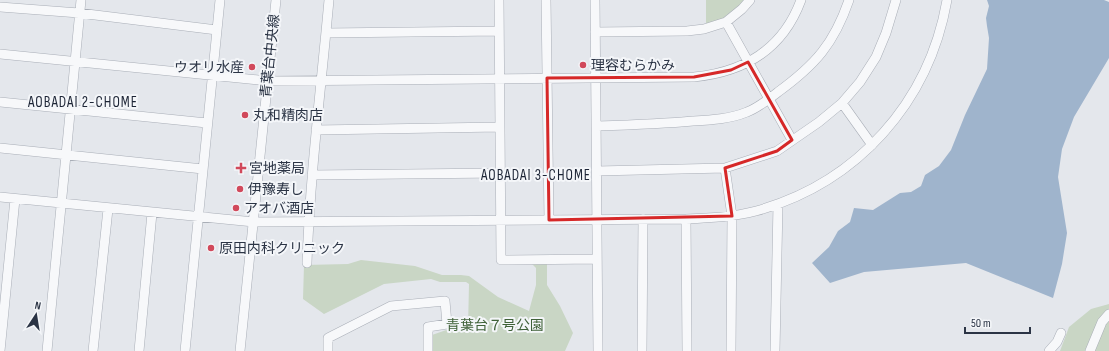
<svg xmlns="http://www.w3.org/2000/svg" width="1109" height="351" font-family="'Sofia Sans Condensed','Noto Sans JP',sans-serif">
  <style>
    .green { fill: #c9d6c5 }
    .water { fill: #9fb4cc }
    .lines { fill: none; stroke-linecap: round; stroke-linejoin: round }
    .minor-casing { stroke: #a9aeb7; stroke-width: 10 }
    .minor { stroke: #f7f8fa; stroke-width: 9 }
    .marked { fill: none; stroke: #d62828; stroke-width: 3; stroke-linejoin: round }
    .poi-dot { fill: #d1495b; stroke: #f4f6f9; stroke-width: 1.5 }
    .labels { text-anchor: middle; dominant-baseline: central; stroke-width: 4; stroke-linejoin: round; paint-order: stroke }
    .street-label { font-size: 14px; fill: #2b3445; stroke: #f4f6f9 }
    .poi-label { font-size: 14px; fill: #2b3445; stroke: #f4f6f9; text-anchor: start }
    .park-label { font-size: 14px; fill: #3f6138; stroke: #f4f6f9 }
    .neighbourhood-label { font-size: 15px; letter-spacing: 1px; fill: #1d2536; stroke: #f4f6f9 }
  </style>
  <rect width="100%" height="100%" fill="#e4e7ec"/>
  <path class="green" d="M706 0H744C736 13 720 21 706 25Z
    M361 260 415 266 442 275H461L469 276 498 297 529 311 536 285V268L532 264H547V285L560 306 573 333 565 351H432V335L452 328H468L469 284 466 282H440L431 279 384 284 324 314 303 299 304 265 348 264Z
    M1109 304V351H1060L1069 327 1091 309Z"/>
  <path class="water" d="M987 0H1104L1109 2V58L1074 117 1062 149 1058 177 1067 233 1062 264 1053 298 966 263 864 272 830 283 812 263 829 247 838 231 850 222 854 208 873 210 900 193 911 192 921 186 925 175 939 166 951 150 965 115 987 69 989 38 987 26 986 18 989 6Z"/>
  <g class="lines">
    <g class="minor-casing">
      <path id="minor" d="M499 0 501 260 597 259
        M546 0 549 220
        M595 0 598 351
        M0 7 79 13 217 30
        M726 22 792 140
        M595 32 687 31 704 29 726 22 742 9 750 0
        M326 33 499 31
        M0 54 268 81 694 77C745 72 783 49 801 0
        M0 102 207 123
        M842 103 872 145
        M596 126C628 125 661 124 693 121 711 120 730 119 747 112 758 108 769 99 778 92 815 65 834 44 849 0
        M316 130 500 127
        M0 148 203 169
        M725 168 732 216 731 351
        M597 171 725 168 777 151 819 122 842 103 860 82 876 57 886 33 896 0
        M312 175 500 173
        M0 197 254 222 686 219C710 218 733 217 756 211 857 183 929 103 947 0
        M686 219 687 351
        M307 263C310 175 321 88 329 0
        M0 351 15 199
        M47 351 81 0
        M93 351 108 209
        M139 351 152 213
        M185 351 220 0
        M240 351 276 0
        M328 351V338L391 306 445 301 447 324 428 327V351
        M642 351 643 219
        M775 351 778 204
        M1049 351 1057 342 1061 333
        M1090 351 1102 322 1109 314"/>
    </g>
    <use href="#minor" class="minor"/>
  </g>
  <path class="marked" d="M748 62 792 140 777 151 725 168 732 216 549 220 547 78 694 77 731 70Z"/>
  <g class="poi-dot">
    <circle cx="583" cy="65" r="4"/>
    <circle cx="252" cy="67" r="4"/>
    <circle cx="245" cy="115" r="4"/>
    <path d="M239 162h4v4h4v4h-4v4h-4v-4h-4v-4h4z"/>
    <circle cx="240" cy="189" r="4"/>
    <circle cx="236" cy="208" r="4"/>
    <circle cx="211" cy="248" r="4"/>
  </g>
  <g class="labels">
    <g class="street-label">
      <text transform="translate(270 56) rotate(-84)">青葉台中央線</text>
    </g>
    <g class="poi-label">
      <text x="591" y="65">理容むらかみ</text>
      <text x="244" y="67" text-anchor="end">ウオリ水産</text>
      <text x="253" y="115">丸和精肉店</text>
      <text x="249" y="168">宮地薬局</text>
      <text x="248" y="189">伊豫寿し</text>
      <text x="244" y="208">アオバ酒店</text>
      <text x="219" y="248">原田内科クリニック</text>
    </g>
    <g class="park-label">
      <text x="495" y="325">青葉台７号公園</text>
    </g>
    <g class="neighbourhood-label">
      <text x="83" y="102">AOBADAI 2-CHOME</text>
      <text x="536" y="175">AOBADAI 3-CHOME</text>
    </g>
  </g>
  <g transform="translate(36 315) rotate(12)" stroke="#f4f6f9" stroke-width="3" paint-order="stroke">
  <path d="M0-3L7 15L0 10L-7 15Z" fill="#2b3445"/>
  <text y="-6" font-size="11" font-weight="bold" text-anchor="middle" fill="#2b3445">N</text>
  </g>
  <path d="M965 327v6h65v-6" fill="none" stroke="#2b3445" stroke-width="2"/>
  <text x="971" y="327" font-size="12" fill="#2b3445" stroke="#f4f6f9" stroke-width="3" paint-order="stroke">50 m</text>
</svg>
